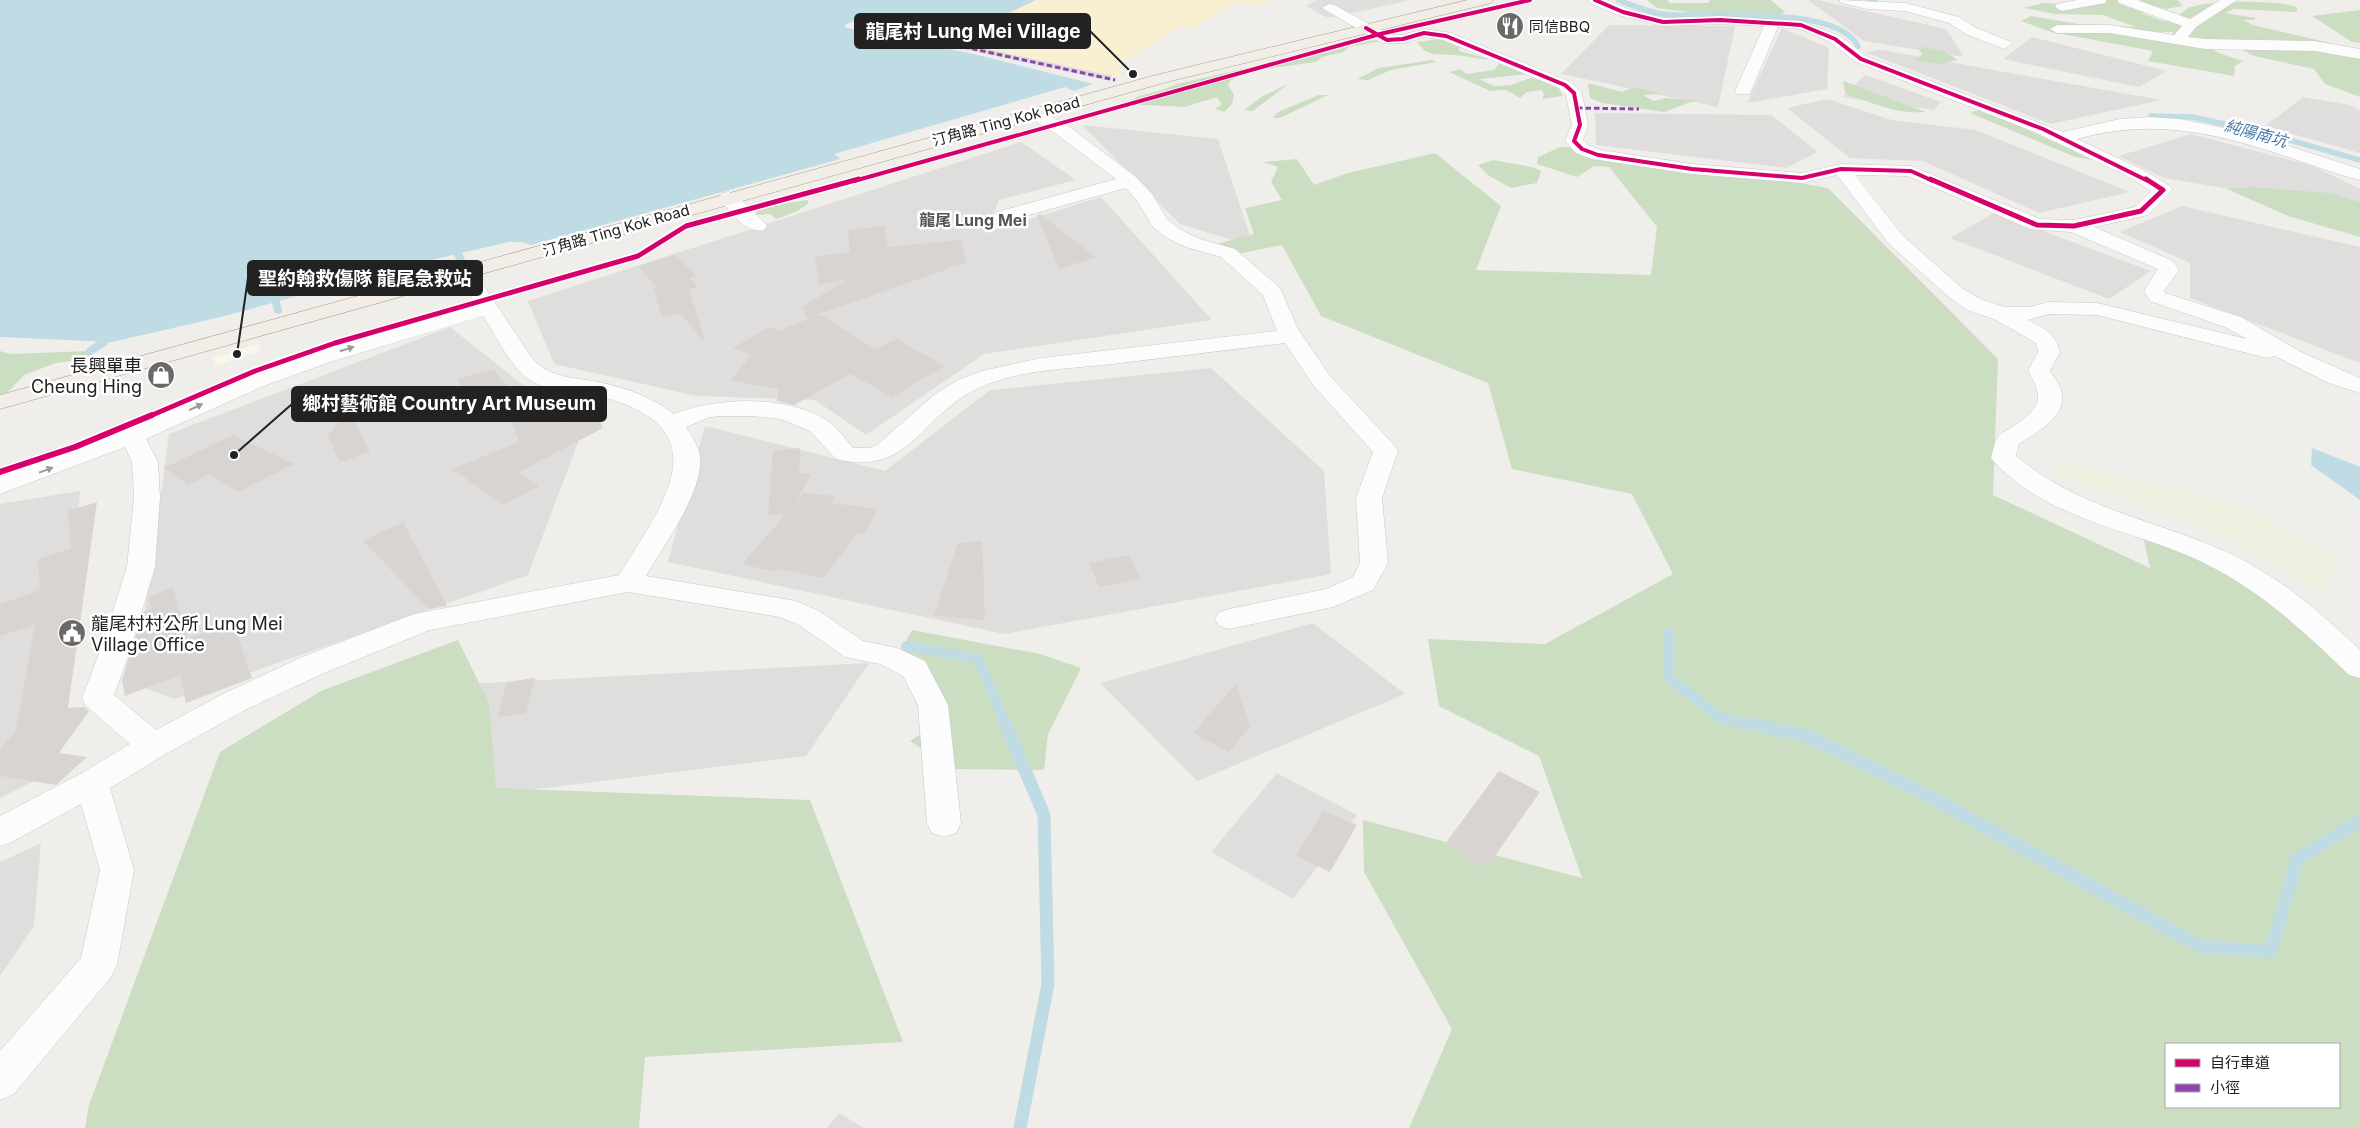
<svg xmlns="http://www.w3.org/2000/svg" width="2360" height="1128" font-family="Inter,'Noto Sans TC',sans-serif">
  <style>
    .residential { fill: #dfdedc }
    .education { fill: #f8f7e8 }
    .farmland { fill: #efefdf }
    .forest { fill: #cbdec1; fill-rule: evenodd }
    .sand { fill: #f8f0d0 }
    .parking { fill: #e0dfde }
    .water { fill: #bfdbe3 }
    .pier { fill: #dedddd }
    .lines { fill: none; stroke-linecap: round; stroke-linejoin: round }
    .stream-far3 { stroke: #bfdbe3; stroke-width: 5.5 }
    .stream-far2 { stroke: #bfdbe3; stroke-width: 8 }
    .stream-far1 { stroke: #bfdbe3; stroke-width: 10 }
    .stream { stroke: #bfdbe3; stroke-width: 13 }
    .building { fill: #d7d4d2 }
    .minor-casing { stroke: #c9c8c7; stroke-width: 1 }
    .major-casing { stroke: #a79c86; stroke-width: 1 }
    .minor { fill: #fdfcfc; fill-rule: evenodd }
    .major { fill: #f3ede7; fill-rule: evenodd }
    .quiet { stroke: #8e44ad; stroke-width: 3; stroke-dasharray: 5.5 3; stroke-linecap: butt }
    .cycleway-far2-casing { stroke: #fff; stroke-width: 5.5 }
    .cycleway-far1-casing { stroke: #fff; stroke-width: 8 }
    .cycleway-casing { stroke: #fff; stroke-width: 9 }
    .cycleway-far2 { stroke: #d6006c; stroke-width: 4 }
    .cycleway-far1 { stroke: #d6006c; stroke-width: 5 }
    .cycleway { stroke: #d6006c; stroke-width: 6 }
    .oneway { fill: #9a9a9a }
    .labels { text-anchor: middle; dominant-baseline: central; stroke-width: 5; stroke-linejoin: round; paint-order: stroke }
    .far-poi-label { font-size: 15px; fill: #222; stroke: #fff; text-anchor: start }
    .far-street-label { font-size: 15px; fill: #222; stroke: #fff }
    .far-water-label { font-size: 16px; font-style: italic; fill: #4a7aab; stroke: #fff }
    .far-quarter-label { font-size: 16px; font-weight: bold; fill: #555; stroke: #fff }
    .poi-label { font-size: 18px; fill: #222; stroke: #fff; text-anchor: end }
    .leader { fill: none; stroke: #222; stroke-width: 2 }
    .callout-dot { fill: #222; stroke: #fff; stroke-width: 2 }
    .callout { fill: #222; stroke: #222; stroke-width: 2 }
    .callout-label { font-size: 19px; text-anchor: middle; font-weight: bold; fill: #fff }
  </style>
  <rect width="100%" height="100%" fill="#f0eeeb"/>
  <path class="residential" d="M1808 0H1817L1946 29 1964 57 1864 41Z
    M1609 25 1735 26 1718 107 1561 74Z
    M1782 28 1829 48 1827 89 1747 103Z
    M2032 37 2167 71 2139 87 2003 59Z
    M1882 50 2161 100 2051 124 1865 52Z
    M1865 75 1941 102 1934 110 1842 97Z
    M2303 97 2350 105 2360 111V153L2265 126Z
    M1827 99 1892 120 1976 130 2130 192 2039 213 1923 161 1850 158 1787 108Z
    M1595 113 1771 115 1818 152 1786 168 1596 145Z
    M1082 125 1218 139 1250 236 1232 240 1180 224Z
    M2191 134 2313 166 2360 189V211L2164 178 2119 156Z
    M1021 142 1076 180 999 200 985 233 1101 197 1212 320 984 354 866 435 815 400 697 396 554 364 528 301Z
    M2182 206 2360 247V363L2190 298V263L2120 232Z
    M1994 213 2151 271 2109 299 1950 238Z
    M450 327 582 432 528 575 175 699 135 685 169 434Z
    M1211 368 1324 471 1331 574 1004 634 668 562 705 426 885 471 990 390Z
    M80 491 58 769 0 798V504Z
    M1313 623 1405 694 1197 781 1100 683Z
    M869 663 806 756 447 800V685Z
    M1277 773 1357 815 1293 899 1211 852Z
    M41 843 34 926 0 976V862Z
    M839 1113 864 1128H865H827Z"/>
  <path class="education" d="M258 344 261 351 216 365 213 358Z"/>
  <path class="farmland" d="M2054 461 2243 505 2340 560 2323 594 2223 535 2058 475Z"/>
  <path class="forest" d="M1647 0H1668L1669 3H1708L1710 0H1771L1785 12 1768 20 1736 18 1657 8Z
    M2086 0H2114L2125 3 2126 7 2155 12 2141 13 2163 21H2174C2178 17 2183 11 2188 8 2210 0 2275 0 2297 7V12L2234 9 2225 13 2256 18 2254 20H2243L2253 25 2360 50V97L2325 84 2314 69 2254 56 2226 41 2172 37 2173 32H2149L2209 48 2221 54 2243 61 2235 66 2234 76 2148 61 2153 51 2051 32 2021 21 2031 16 2078 24 2136 27 2103 15 2055 14 2024 8 2043 3 2090 6Z
    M2141 0H2175L2179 1 2182 6 2166 9 2140 2Z
    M2360 10V43L2352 42 2312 16Z
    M1446 38 1461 43 1459 51 1489 59C1477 60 1465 55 1453 55 1437 54 1427 57 1417 42Z
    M1373 40 1382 41 1349 47 1344 52 1322 57 1316 62 1264 69 1275 61 1298 60Z
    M1917 46 1944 51 1958 60 1939 64 1915 60 1922 54Z
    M1432 60 1437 62 1391 70 1368 80 1357 79 1379 68Z
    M1500 63 1534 67 1537 73 1479 79 1494 86 1511 85 1531 78 1556 84 1563 96 1542 99 1544 94 1542 90 1527 92 1520 98 1506 90 1490 91 1449 72 1461 69 1466 74 1494 70Z
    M1256 66 1231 80 1228 85 1234 95 1232 104 1224 112 1215 109 1222 104 1217 97 1184 107 1125 104 1139 96 1159 91 1177 84Z
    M1843 81 1926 112C1897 115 1872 103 1845 93Z
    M1588 83 1622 92 1635 87 1661 94 1643 95 1654 101 1665 98 1696 100 1664 112 1602 103 1590 98Z
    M1288 84 1253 111 1244 110 1263 96Z
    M1319 95H1328L1280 118H1272L1278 112Z
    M1981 109 2094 160 2075 157 1970 113Z
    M1560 147H1589L1578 154 1610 153 1624 165 1664 159 1828 188 1998 359 1993 495 2150 568 2139 518 2273 595 2360 655V1128H1409L1452 1029 1364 872 1363 820 1582 878 1539 756 1439 706 1428 639 1545 644 1673 574 1632 494 1512 469 1488 383 1321 316 1282 245 1223 257 1213 245 1254 234 1245 208 1282 200 1271 182 1278 167 1263 162 1297 159 1314 185 1348 173 1435 153 1501 206 1476 270 1651 275 1657 227 1609 167 1594 166 1577 177 1537 164 1538 157ZM2166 1044H2339V1107H2166Z
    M1493 160 1532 167 1541 171 1537 183 1511 188 1489 176 1478 165Z
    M2252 187 2329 193 2360 202V237L2288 216 2227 189Z
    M807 200 809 203 796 212 776 219 770 214 756 215 758 208Z
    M0 351 11 354 88 351 99 357 56 363 24 375 4 396 0 397Z
    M912 630 1040 654 1081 668 1048 734 1044 770 952 769 910 741 943 720 895 661Z
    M458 640 489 703 496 788 810 800 903 1042 645 1057 639 1128H85L89 1105 220 752 323 690Z"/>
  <path class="sand" d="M1036 0H1270L1261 6 1237 2 1191 29 1180 27 1116 66 1125 69 1118 71 1123 73 1113 76 992 50 960 36Z"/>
  <path class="parking" d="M1316 0H1412L1328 18 1306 6Z"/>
  <path class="water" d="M0 0H1036L960 36 997 46 981 45 868 20H857L844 25 847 28 978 55 1093 84 1074 91 1065 87 834 154 840 159 531 245 522 242H509L405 266 225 316 112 342 0 337Z
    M2312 448 2360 467V500L2311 465Z"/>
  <path class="pier" d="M863 23 992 50 1113 76 1106 80 856 26Z"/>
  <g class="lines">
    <path class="stream-far3" d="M1618 0C1632 5 1647 12 1662 14 1706 19 1836 3 1858 46
      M1869 0 1875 1
      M2151 116 2193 117 2268 134 2360 160"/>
    <path class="stream-far2" d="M458 254 461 260
      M276 303 278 310
      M90 351 104 342"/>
    <path class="stream-far1" d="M1668 632V677L1721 718 1752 725
      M906 646 978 659 1006 725"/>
    <path class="stream" d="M1005 723 1044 815 1048 984 1020 1128
      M1746 723 1807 736 1927 795 2199 946 2271 952 2297 859 2360 821"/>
  </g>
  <path class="building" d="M1040 214 1096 257 1059 269 1037 215Z
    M885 226 887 247 961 240 966 263 947 268 948 269 807 318 802 307 848 279 819 285 815 257 850 252 848 230Z
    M675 255 696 276 690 278 698 287 689 289 705 342 680 313 662 317 654 288 657 287 638 266Z
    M819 314 875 349 897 339 944 366 892 397 850 374 794 405 777 401 778 389 730 380 752 355 733 348 769 327 779 331Z
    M495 369 500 380 565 423 595 411 603 428 519 472 539 486 504 505 452 469 519 442 506 408 480 416 469 408 458 379Z
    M349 409 370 452 340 462 328 436Z
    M233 435 294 464 238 492 210 474 188 485 164 468Z
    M800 448 799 473 811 474 796 502 804 493 835 496 831 503 878 509 864 533H858L823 578 778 569 776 572 742 564 786 514 768 515 773 451Z
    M97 502 68 708 84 707 89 711 59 753 87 757 56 785 0 776V750L16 730 35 625 0 636V604L40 590 38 559 71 548 68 511Z
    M403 522 447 606 429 609 363 541Z
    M982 541 985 620 934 616 958 543Z
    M1129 555 1140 579 1099 587 1089 563Z
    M173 588 187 639 233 622 252 678 186 703 180 675 125 696 122 680 143 612 152 609 148 597Z
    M535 678 526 713 497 717 507 682Z
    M1236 684 1250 727 1229 752 1193 733Z
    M1499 771 1540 792 1487 867 1445 844Z
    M1323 811 1357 825 1330 872 1296 856Z"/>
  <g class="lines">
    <g class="minor-casing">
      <path id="minor" d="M1588 0H1607L1628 9 1663 18 1720 16 1801 21 1840 36 1866 56 2063 132 2120 119 2150 117 2180 119 2248 133 2360 169V180C2338 175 2316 166 2294 159 2220 134 2155 117 2077 139L2143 170 2170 186 2172 190 2148 215 2094 227 2173 261 2179 270 2164 291 2165 293 2241 317 2301 352 2360 378V393L2329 383 2275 356 2267 358 2097 315 2049 314 2028 320C2045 329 2055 333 2060 352L2050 371C2055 379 2062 386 2062 396 2064 418 2035 434 2019 444L2016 456C2080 509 2149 518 2222 550 2274 572 2319 611 2360 650V678L2349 675C2306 633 2261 591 2206 564 2142 532 2065 524 2009 476 2003 471 1996 465 1991 458 1993 451 1994 441 1999 436 2003 431 2010 429 2015 425 2041 408 2044 397 2028 371L2038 352 2036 343 1994 319 1967 310 1949 297 1888 243 1837 175 1802 183 1692 174 1592 159 1576 153 1565 141 1572 125 1566 95 1559 88 1443 40 1424 37 1403 43H1382L1322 8 1329 4 1334 5 1390 35H1402L1424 29 1451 33 1571 82 1582 93 1588 125 1583 140 1588 145 1601 150 1692 164 1802 173 1841 164 1911 166 2040 219 2074 220 2135 207 2151 191 2131 178 2037 133 1856 62 1830 42 1810 33 1799 29 1778 27 1751 91 1749 94H1737L1735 91 1764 26 1720 24 1663 26 1618 15 1590 3ZM1855 175 1908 176 2030 229 2071 232 2158 269 2144 291 2150 301 2225 327 2247 339 2097 303 2048 302 2030 307H2004L1983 300 1963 289 1902 235Z
        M1839 0 1905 3 1959 17 1976 28 2009 41 2012 44 2004 49 1999 47 1966 34 1949 23 1905 11 1867 9 1841 3Z
        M2077 0H2107L2105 3 2062 11 2055 7 2057 4Z
        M2117 0H2137L2190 19 2220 0H2237L2196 27 2188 37 2205 39 2315 41 2360 49V59L2315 51 2205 49 2110 33H2057L2050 29 2057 25H2110L2174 35 2182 26 2119 3Z
        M1035 108 1067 125 1136 177 1152 194 1167 219 1181 230 1200 239 1235 249 1280 288 1298 329 1330 376 1395 446 1398 451 1382 498 1388 563 1373 590 1333 607 1229 629 1219 626 1215 619 1219 612 1229 609 1326 589 1353 577 1360 563 1356 498 1373 452 1314 386 1285 343C1228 350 1170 357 1112 364 1069 369 1021 369 981 387 922 412 911 478 836 459L810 431 781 419 752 416H723L710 417 686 427C692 436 699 446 700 458 703 493 663 546 646 576L796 601 819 611 863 641 897 648 925 661 948 705 961 823 956 833 944 837 932 833 927 823 918 705 903 676 880 664 845 657 799 625 780 617 628 592 430 630 324 673 247 709 164 755 110 788 134 870 117 965 111 977 14 1094 0 1100V1051L81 958 100 870 81 804 12 842 0 846V816L80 774 130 744 86 706 82 698 100 651 127 567 134 497 132 462 125 447 0 494V477L123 431 245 377 314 352 476 304 455 272 458 268 465 266 472 268 532 358C551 380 577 377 603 383 629 389 653 398 674 414 717 397 789 394 829 422 839 429 845 439 853 448H869L877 445 934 395 958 380 982 371 1041 358 1277 331 1263 295 1221 257 1186 247 1167 238 1153 227 1137 201 1126 188 1011 220 1004 222 997 220 994 216 997 212 1116 179 1055 133 1029 117 1027 113 1029 109ZM483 316C495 334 511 368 530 380 551 393 579 391 603 397 724 430 661 506 619 575L414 614 302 657 225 693 156 730 114 695 130 651 155 567 160 497 158 462 146 439 261 387 330 362Z
        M728 192 735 194 764 222 767 226 764 230C746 234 733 213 721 202L719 198 721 194Z"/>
    </g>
    <g class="major-casing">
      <path id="major" d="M1468 0H1493L1491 3 1167 82 0 409V395L1156 75Z"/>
    </g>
    <use href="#minor" class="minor"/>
    <use href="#major" class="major"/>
    <path class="quiet" d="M864 25 1115 80
      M1577 108 1639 109"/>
    <g class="cycleway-far2-casing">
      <path id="cycleway-far2" d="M1595 0 1623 12 1663 22 1720 20 1801 25 1835 39 1861 59 2043 129 2148 181
        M1366 28 1387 40 1403 39 1424 33 1446 36 1565 85 1574 93 1580 125 1574 141 1582 149 1598 155 1692 169 1802 178 1841 169 1911 171 1933 181
        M854 181 1380 34 1530 0"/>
    </g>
    <g class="cycleway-far1-casing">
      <path id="cycleway-far1" d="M1930 179 2037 225 2074 226 2141 211 2163 190 2146 179
        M150 416 255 371 335 343 638 256 686 226 859 179"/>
    </g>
    <g class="cycleway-casing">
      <path id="cycleway" d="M0 472 75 447 152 415"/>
    </g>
    <use href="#cycleway-far2" class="cycleway-far2"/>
    <use href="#cycleway-far1" class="cycleway-far1"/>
    <use href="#cycleway" class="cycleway"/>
  </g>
  <defs><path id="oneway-solid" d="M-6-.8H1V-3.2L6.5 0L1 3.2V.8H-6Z" transform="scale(1.25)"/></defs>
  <g class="oneway">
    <use href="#oneway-solid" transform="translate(347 349) rotate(-18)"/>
    <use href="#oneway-solid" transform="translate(196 407) rotate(-25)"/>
    <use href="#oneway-solid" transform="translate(46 470) rotate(-20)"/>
  </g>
  <defs>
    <g id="restaurant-disc" transform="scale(1.4375)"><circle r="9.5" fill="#6a6968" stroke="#fff"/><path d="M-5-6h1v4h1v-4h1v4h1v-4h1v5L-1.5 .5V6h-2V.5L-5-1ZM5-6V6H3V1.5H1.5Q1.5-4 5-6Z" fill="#fff"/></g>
    <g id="shop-disc" transform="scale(1.4375)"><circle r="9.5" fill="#6a6968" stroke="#fff"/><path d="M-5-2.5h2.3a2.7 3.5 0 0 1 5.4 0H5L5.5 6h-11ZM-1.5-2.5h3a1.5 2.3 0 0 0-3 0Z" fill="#fff"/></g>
    <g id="civic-disc" transform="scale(1.4375)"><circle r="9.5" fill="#6a6968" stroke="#fff"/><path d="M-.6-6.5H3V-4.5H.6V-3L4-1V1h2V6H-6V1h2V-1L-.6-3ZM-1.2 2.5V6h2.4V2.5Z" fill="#fff"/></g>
  </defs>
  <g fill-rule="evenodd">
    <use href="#restaurant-disc" x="1510" y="26"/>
    <use href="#shop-disc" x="161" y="375"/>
    <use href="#civic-disc" x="72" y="633"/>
  </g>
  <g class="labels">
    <g class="far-poi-label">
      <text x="1529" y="26">同信BBQ</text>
    </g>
    <g class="far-street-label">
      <text transform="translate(1006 121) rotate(-15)">汀角路 Ting Kok Road</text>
      <text transform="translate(616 230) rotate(-16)">汀角路 Ting Kok Road</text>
    </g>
    <g class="far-water-label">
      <text transform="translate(2256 133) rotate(15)">純陽南坑</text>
    </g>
    <g class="far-quarter-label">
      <text x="973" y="220">龍尾 Lung Mei</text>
    </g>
    <g class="poi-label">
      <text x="142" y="365">長興單車<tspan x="142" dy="21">Cheung Hing</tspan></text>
      <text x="91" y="623" text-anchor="start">龍尾村村公所 Lung Mei<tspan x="91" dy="21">Village Office</tspan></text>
    </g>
  </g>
  <path class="leader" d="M1133 74L1090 31M237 354L248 278M234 455L292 404"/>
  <g class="callout-dot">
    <circle cx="1133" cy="74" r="5"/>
    <circle cx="237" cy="354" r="5"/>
    <circle cx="234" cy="455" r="5"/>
  </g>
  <g class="callout">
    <rect x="855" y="14" width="235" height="34" rx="5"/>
    <rect x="248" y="261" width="234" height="34" rx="5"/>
    <rect x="292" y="387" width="314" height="34" rx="5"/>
  </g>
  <g class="callout-label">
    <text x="973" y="38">龍尾村 Lung Mei Village</text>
    <text x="365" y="285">聖約翰救傷隊 龍尾急救站</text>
    <text x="449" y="410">鄉村藝術館 Country Art Museum</text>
  </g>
  <rect x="2165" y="1043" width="175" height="65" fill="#ffffff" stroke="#a7a7a7"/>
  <rect x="2175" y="1059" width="25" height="8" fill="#d6006c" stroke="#a7a7a7"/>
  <text x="2210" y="1068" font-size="15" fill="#222222">自行車道</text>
  <rect x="2175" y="1084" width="25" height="8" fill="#8e44ad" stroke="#a7a7a7"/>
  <text x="2210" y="1093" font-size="15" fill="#222222">小徑</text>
</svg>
